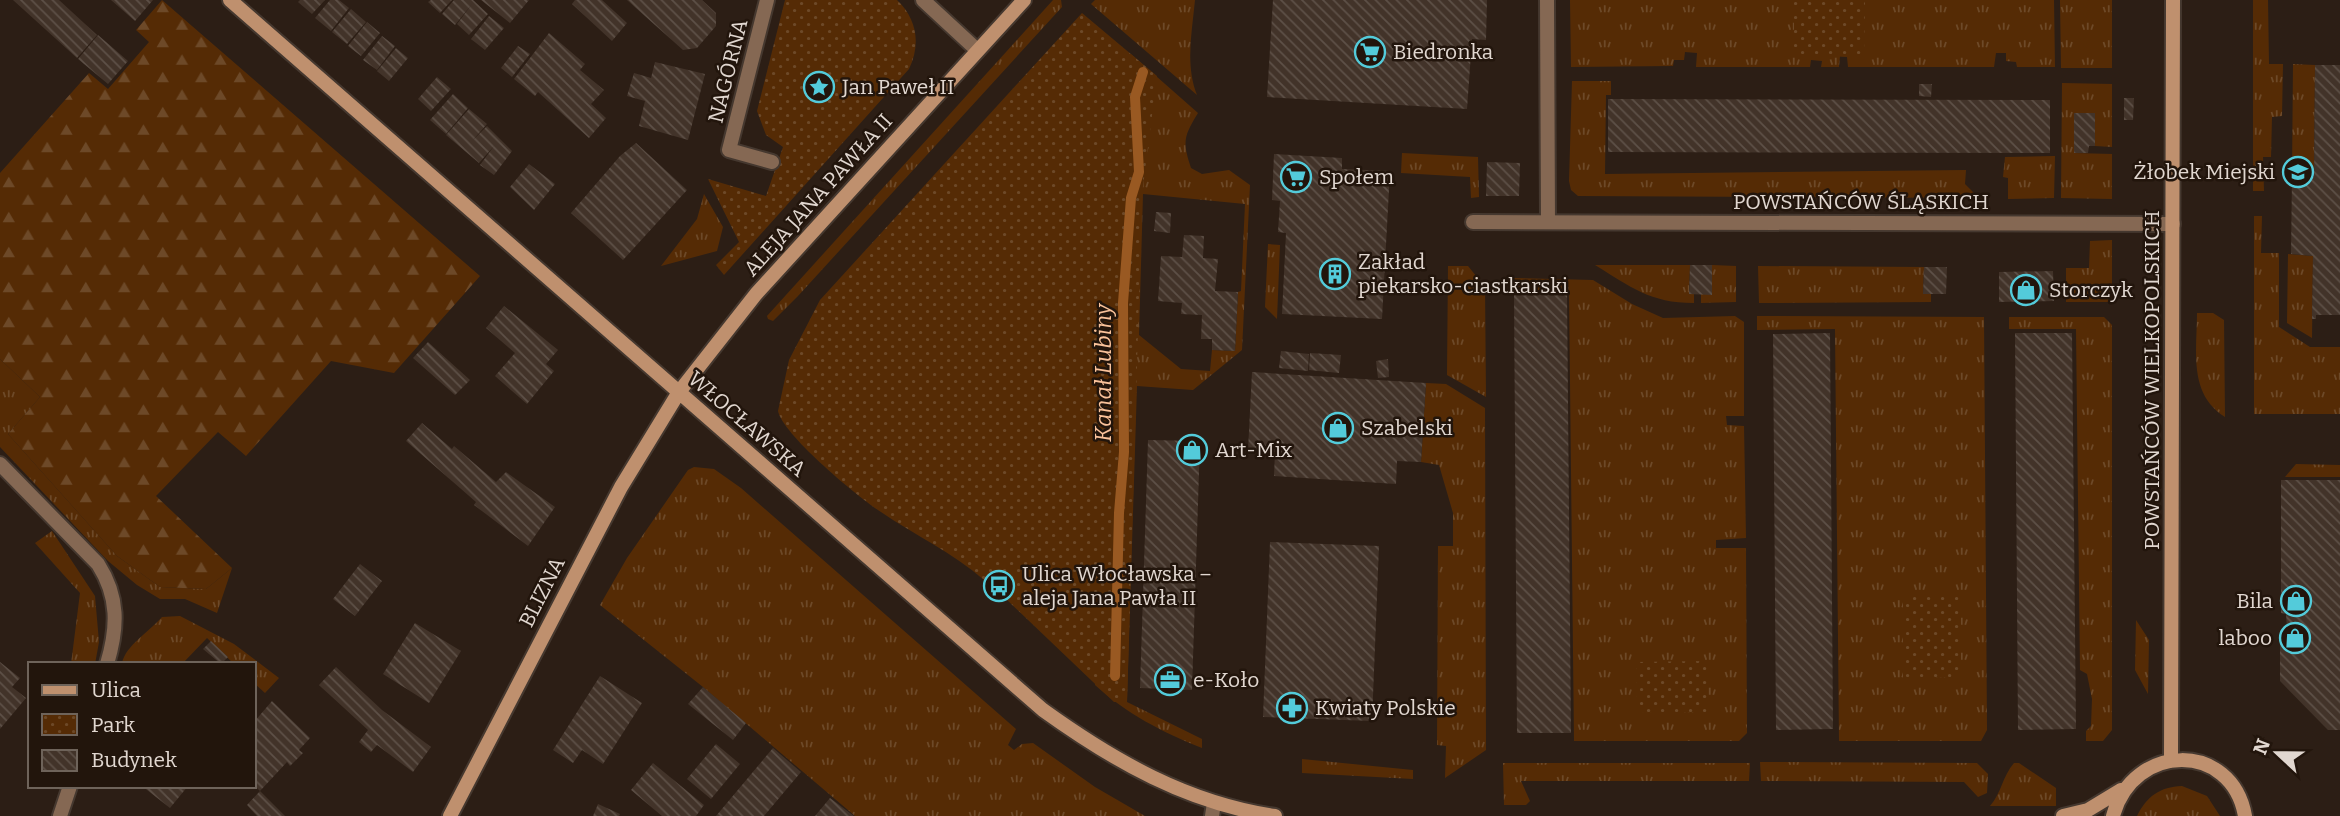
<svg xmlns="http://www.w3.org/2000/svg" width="2340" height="816" font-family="Bitter,serif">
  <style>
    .grass { fill: url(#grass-tufts); fill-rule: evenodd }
    .forest { fill: url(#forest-firs) }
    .park { fill: url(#park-dots) }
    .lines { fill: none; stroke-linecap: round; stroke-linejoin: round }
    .stream { stroke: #995922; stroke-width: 10 }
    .building { fill: url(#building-back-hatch) }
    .street-casing { stroke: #45382f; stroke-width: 18 }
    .secondary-casing { stroke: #45382f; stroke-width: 18 }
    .street { stroke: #856853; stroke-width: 14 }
    .secondary { stroke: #bf906e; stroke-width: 14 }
    .labels { text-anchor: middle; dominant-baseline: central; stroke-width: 5; stroke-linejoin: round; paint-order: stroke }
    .poi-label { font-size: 21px; fill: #e1d7d0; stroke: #22150c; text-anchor: start }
    .street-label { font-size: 21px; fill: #e1d7d0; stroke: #22150c }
    .water-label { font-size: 23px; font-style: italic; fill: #fac29a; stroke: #22150c }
  </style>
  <defs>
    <pattern id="grass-tufts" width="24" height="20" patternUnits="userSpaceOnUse" patternTransform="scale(1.75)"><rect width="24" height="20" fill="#552b05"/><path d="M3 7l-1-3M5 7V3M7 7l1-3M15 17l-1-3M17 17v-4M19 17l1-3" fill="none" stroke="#6d4928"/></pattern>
    <pattern id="forest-firs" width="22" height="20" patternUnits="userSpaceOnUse" patternTransform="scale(1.75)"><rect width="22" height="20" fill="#552b05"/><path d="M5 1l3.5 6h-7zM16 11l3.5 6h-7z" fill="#6d4928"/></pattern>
    <pattern id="park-dots" width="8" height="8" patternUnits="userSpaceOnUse" patternTransform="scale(1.75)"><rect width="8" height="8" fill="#552b05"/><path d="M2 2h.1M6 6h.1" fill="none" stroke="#6d4928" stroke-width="1.8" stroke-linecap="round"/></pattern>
    <pattern id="building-back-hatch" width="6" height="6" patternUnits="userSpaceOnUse" patternTransform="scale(1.75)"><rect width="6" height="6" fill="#423329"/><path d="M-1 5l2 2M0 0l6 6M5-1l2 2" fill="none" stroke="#5d5047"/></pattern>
  </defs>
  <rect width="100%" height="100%" fill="#2c1e15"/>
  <path class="grass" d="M1053 0H1061L1062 7 798 296 773 321 768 319 767 316Z
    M1095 0H1195C1192 32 1185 65 1197 95L1091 4Z
    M1570 0H2054L2055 67H2017L2016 62 2006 61V53H1996L1994 67H1848L1847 57 1840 56 1839 67H1821L1822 61 1811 60 1810 67H1696L1697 53 1685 52 1684 60H1674L1673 66 1571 67Z
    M2060 0H2112V68H2061Z
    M2253 0H2268L2269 64H2283L2282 116 2272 117 2271 157H2263L2264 191H2253Z
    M1131 54 1198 113C1184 136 1182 141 1191 168L1202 174 1229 170 1250 185 1242 350 1193 390 1137 386 1127 702 1202 739V748C1162 732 1127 714 1095 685ZM1143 194 1245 204 1241 291 1238 292 1235 351 1212 350 1210 371 1181 369 1139 335Z
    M2293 64 2315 65 2314 174 2292 175Z
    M1572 81H1611V95H1606L1605 174 1966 170 1965 184 1979 198 1578 196 1571 190 1569 181Z
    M2062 83 2112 84V147L2095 146V114H2074V153L2112 154V199L2061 198Z
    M1402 153 1478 157 1479 197 1471 198 1470 177 1401 173Z
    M2055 156 2054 198 2008 199V178L2003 177 2005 157Z
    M704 194 723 227 717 251 661 266 697 219Z
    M2254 216H2262L2261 253H2279V327L2310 347H2340V414H2254Z
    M2112 240V302H2066V268H2089L2090 241Z
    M1268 244 1280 245 1277 319 1265 307Z
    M2288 254 2313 256 2312 338 2287 323Z
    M1595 265H1690L1689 294H1694V303C1650 303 1631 287 1595 265Z
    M1712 265 1736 266V302L1701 303V294H1712Z
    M1448 266H1468L1485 287 1486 397 1447 375Z
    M1758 266 1924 267 1923 293 1931 294V302L1759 303Z
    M1512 278 1593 280 1632 304 1663 318 1735 316 1744 322V416H1726L1727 425 1744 426 1746 538 1716 540V548H1746L1747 733 1739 741H1574L1569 290H1512Z
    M2197 313H2213L2224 320 2225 417C2188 394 2197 351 2197 313Z
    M1757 316 1984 317 1987 730 1981 741H1839L1835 329 1757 330Z
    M2104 317 2112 325V730L2103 741H2086V731L2091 726 2092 699 2087 674 2080 670 2076 329H2009V317Z
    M0 359 40 397 8 434 117 556 160 587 206 589 232 568 217 613 185 599H160L137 585 108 561 0 447Z
    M1426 383 1446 384 1485 408 1486 750 1445 778 1446 746 1437 745 1438 546H1453V513L1439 465 1421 462Z
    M2296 464 2340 465V477H2285Z
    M694 467 714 469 741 488 1016 729 1008 745 1014 750 1022 744 1033 743 1095 787 1145 816H855L703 687 600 605 627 558 688 470Z
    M52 531 95 596 99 642 95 664H71L80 593 35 543Z
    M180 616 234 644 279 678 265 693 254 683V664H234L207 638 182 664 122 663C126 645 149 632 162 617Z
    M2136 620 2149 640 2148 694 2135 670Z
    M1302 759 1413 770V779L1302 773Z
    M1760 762 1977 763 1988 774 1987 793 1978 797 1964 782 1761 781Z
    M1503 763H1750L1749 781H1521L1530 801 1526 805H1504Z
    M2014 763H2019L2056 788V806H1990C2002 792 2002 777 2014 763Z
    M2182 786 2207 796 2220 816H2137C2147 796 2160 787 2182 786Z"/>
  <path class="forest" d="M162 0 480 276 394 373 331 361 246 456 218 432 156 496 232 568 206 589 160 587 117 556 8 434 40 397 0 359V173L89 73 108 89 149 42 136 30Z"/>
  <path class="park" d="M785 0H897C917 19 921 44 909 69L724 275 716 265 739 242 708 179 766 196 783 147 766 135 757 111Z
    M1794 0H1865L1864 57 1794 56Z
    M1082 13 1157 76 1142 194 1127 702H1114L1005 598 1010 592 990 573 984 580C952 552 916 536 881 512 858 497 783 435 778 411L789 360 820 300Z
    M1903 597H1961V677L1903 678Z
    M1707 661 1708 712 1637 713 1636 662Z"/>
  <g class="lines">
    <path class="stream" d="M1115 676 1119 513 1124 452 1123 303 1131 198 1139 172 1135 97 1143 72"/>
  </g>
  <path class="building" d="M13 0H59L97 35 77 58Z
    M111 0H153L135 21Z
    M300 0H325L312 14 298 2Z
    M330 0H339L349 8 331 31 315 18Z
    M431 0H452L440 13 428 2Z
    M454 0H473L488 14 469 35 457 24 472 4 455 25 442 14Z
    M481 0H529L510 23Z
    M575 0H602L627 23 612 41 572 4Z
    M627 0H702L716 13V26L697 48 683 50Z
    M1273 0H1487L1486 40 1472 39 1467 109 1267 97Z
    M351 9 366 22 347 44 332 32Z
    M489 16 504 28 485 50 471 39Z
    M367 22 380 33 361 56 348 46Z
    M549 33 585 64 580 70 604 90 591 104 606 118 589 138 538 92 535 96 514 79Z
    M98 35 128 61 108 84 78 59Z
    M382 36 395 46 377 70 363 60Z
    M518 46 530 54 512 77 501 68Z
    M396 48 408 58 389 81 377 71Z
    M655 62 705 74 688 140 639 126 645 101 627 96 634 73 651 78Z
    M2315 65H2340V315H2316V319H2312L2313 256 2291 254 2292 177H2314Z
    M437 77 451 89 431 111 418 99Z
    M1919 84H1932L1931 97 1919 96Z
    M453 94 468 108 446 134 430 120Z
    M2124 98H2134L2133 120H2124Z
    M1608 99 2050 100V153L1608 152Z
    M469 109 487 124 473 140 487 126 512 151 494 175 480 165 494 146 479 163 446 135Z
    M2074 113H2095V146H2089L2088 153H2074Z
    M636 143 687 190 623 260 571 213 620 156Z
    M1274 154 1342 158V169L1390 171 1382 319 1282 314 1286 233 1278 232 1280 201 1272 200Z
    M1487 162 1520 163 1519 196H1486Z
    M529 164 555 184 534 210 510 187Z
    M1156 212 1171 213 1170 233 1154 231Z
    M1184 235 1204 236 1203 258 1218 259 1215 291 1238 292 1235 351 1212 350V339H1201L1202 315 1181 314 1182 303 1158 301 1161 256 1182 257Z
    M1690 265H1712V295L1689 294Z
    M1924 267H1947L1946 294H1923Z
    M2053 271 2054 301 1999 302V272Z
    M1514 292H1567L1571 733H1517Z
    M504 306 558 350 546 364 554 371 527 404 495 376 515 353 486 328Z
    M1830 333 1833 729 1776 730 1773 334Z
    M2015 333H2072L2076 729 2018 730Z
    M428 342 470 380 455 395 413 358Z
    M1281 351 1309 354 1308 371 1279 368Z
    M1310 353 1341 355 1339 373 1309 370Z
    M1388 359 1389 377 1378 378 1376 361Z
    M1252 372 1426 383 1421 462 1397 461 1396 484 1274 476 1275 452 1248 450Z
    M422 423 452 449 454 446 496 482 506 472 555 507 528 546 474 505 476 502 406 441Z
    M1148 440 1200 441 1192 690 1140 688Z
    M2281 480H2340V730H2328L2280 681V630L2287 629 2286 614 2281 613Z
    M1270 542 1379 546 1372 721 1263 717Z
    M360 564 382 581 355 616 333 599Z
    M992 575 1009 590 1002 597 986 582Z
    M415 623 461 651 429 703 383 674Z
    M211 641 228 657 221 664 203 649Z
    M0 662 20 678 12 687 26 698 0 729Z
    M336 667 382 710 431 747 413 772 377 745 371 752 359 742 368 730 319 685Z
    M600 676 642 703 603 764 582 750 573 763 553 750Z
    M703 687 746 723 733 740 688 704Z
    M272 701 310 738 299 750 303 753 290 766 287 762 260 791 254 785V722Z
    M716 744 740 764 711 799 687 779Z
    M773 748 801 772 764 816H716Z
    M653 763 704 805 696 816H662L631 790Z
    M142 786H188L170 808Z
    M260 791 285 816H257L247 805Z
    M830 798 854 816H815Z
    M598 804 620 814 619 816H593Z"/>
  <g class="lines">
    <g class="street-casing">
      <path id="street" d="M767 0 729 150 772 162
        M923 0 977 50
        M1547 0 1548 222
        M1473 222 2173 224
        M0 464 98 564C119 597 118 627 107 664
        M60 816 70 786
        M1212 816 1214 803"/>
    </g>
    <g class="secondary-casing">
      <path id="secondary" d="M230 0 1043 710C1114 761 1187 803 1275 816
        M2171 761 2173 0
        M450 816 621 487 679 392 756 294 1024 0
        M2063 816 2088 810 2121 790
        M2113 816C2133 742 2232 741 2245 816"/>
    </g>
    <use href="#street" class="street"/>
    <use href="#secondary" class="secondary"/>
  </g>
  <defs>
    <g id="supermarket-ring" transform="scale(1.575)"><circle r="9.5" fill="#22150c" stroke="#53cbda" stroke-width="1.5"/><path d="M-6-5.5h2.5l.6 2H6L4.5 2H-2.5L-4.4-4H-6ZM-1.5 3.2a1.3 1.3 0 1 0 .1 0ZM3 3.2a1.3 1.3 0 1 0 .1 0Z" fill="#53cbda"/></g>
    <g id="sight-ring" transform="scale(1.575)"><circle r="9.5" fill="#22150c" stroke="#53cbda" stroke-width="1.5"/><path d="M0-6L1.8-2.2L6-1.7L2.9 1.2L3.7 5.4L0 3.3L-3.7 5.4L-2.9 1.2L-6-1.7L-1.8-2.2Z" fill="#53cbda"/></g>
    <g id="school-ring" transform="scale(1.575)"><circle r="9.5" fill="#22150c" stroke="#53cbda" stroke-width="1.5"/><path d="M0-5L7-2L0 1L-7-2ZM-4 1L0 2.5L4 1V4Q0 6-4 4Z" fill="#53cbda"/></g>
    <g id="building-ring" transform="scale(1.575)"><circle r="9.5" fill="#22150c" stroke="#53cbda" stroke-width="1.5"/><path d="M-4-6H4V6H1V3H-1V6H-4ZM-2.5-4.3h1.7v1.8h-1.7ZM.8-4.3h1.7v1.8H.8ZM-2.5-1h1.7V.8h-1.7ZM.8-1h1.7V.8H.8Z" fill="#53cbda"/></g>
    <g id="shop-ring" transform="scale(1.575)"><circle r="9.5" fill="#22150c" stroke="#53cbda" stroke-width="1.5"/><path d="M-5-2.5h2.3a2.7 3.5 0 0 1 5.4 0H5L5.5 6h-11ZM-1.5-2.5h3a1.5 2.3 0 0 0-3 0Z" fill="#53cbda"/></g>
    <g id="bus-ring" transform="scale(1.575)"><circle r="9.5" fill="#22150c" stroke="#53cbda" stroke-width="1.5"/><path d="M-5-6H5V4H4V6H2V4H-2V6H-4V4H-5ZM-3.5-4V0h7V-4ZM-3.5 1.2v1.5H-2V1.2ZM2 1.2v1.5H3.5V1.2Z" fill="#53cbda"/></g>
    <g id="office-ring" transform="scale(1.575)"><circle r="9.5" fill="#22150c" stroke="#53cbda" stroke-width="1.5"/><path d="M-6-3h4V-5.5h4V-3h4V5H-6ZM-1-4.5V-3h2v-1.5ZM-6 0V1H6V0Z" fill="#53cbda"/></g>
    <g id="pharmacy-ring" transform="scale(1.575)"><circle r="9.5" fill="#22150c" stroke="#53cbda" stroke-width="1.5"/><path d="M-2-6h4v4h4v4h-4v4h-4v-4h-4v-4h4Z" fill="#53cbda"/></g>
  </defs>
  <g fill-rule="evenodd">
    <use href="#supermarket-ring" x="1370" y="52"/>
    <use href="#sight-ring" x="819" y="87"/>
    <use href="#school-ring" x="2298" y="172"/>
    <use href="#supermarket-ring" x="1296" y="177"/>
    <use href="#building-ring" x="1335" y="274"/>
    <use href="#shop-ring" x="2026" y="290"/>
    <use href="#shop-ring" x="1338" y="428"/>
    <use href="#shop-ring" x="1192" y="450"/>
    <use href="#bus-ring" x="999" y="586"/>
    <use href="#shop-ring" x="2296" y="601"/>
    <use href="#shop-ring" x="2295" y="638"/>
    <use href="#office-ring" x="1170" y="680"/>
    <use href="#pharmacy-ring" x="1292" y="708"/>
  </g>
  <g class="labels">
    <g class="poi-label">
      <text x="1393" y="52">Biedronka</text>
      <text x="842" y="87">Jan Paweł II</text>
      <text x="2275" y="172" text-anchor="end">Żłobek Miejski</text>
      <text x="1319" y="177">Społem</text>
      <text x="1358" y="262">Zakład<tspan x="1358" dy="24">piekarsko-ciastkarski</tspan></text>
      <text x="2049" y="290">Storczyk</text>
      <text x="1361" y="428">Szabelski</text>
      <text x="1215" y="450">Art-Mix</text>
      <text x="1022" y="574">Ulica Włocławska –<tspan x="1022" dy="24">aleja Jana Pawła II</tspan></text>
      <text x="2273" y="601" text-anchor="end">Bila</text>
      <text x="2272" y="638" text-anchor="end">laboo</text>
      <text x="1193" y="680">e-Koło</text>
      <text x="1315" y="708">Kwiaty Polskie</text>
    </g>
    <g class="street-label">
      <text transform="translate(728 71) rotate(-76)">NAGÓRNA</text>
      <text transform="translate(818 195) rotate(-48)">ALEJA JANA PAWŁA II</text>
      <text x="1861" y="202">POWSTAŃCÓW ŚLĄSKICH</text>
      <text transform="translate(2152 380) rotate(-90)">POWSTAŃCÓW WIELKOPOLSKICH</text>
      <text transform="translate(747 424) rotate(41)">WŁOCŁAWSKA</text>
      <text transform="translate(542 592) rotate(-63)">BLIZNA</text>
    </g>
    <g class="water-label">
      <text transform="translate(1103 373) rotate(-90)">Kanał Lubiny</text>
    </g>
  </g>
  <rect x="28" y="662" width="228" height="126" fill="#22150c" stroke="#6e635a" stroke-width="2"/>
  <rect x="42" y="685" width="35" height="10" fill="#bf906e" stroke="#6e635a" stroke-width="2"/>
  <text x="91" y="697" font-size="21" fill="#e1d7d0">Ulica</text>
  <rect x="42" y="714" width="35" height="21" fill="url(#park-dots)" stroke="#6e635a" stroke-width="2"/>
  <text x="91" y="732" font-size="21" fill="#e1d7d0">Park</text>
  <rect x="42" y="750" width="35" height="21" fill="url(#building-back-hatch)" stroke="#6e635a" stroke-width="2"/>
  <text x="91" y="767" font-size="21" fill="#e1d7d0">Budynek</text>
  <g transform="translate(2277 753) rotate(292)" stroke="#22150c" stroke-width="5" paint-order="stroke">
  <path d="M0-5L12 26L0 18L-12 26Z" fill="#e1d7d0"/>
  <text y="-10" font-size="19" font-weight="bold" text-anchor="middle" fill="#e1d7d0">N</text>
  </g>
</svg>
